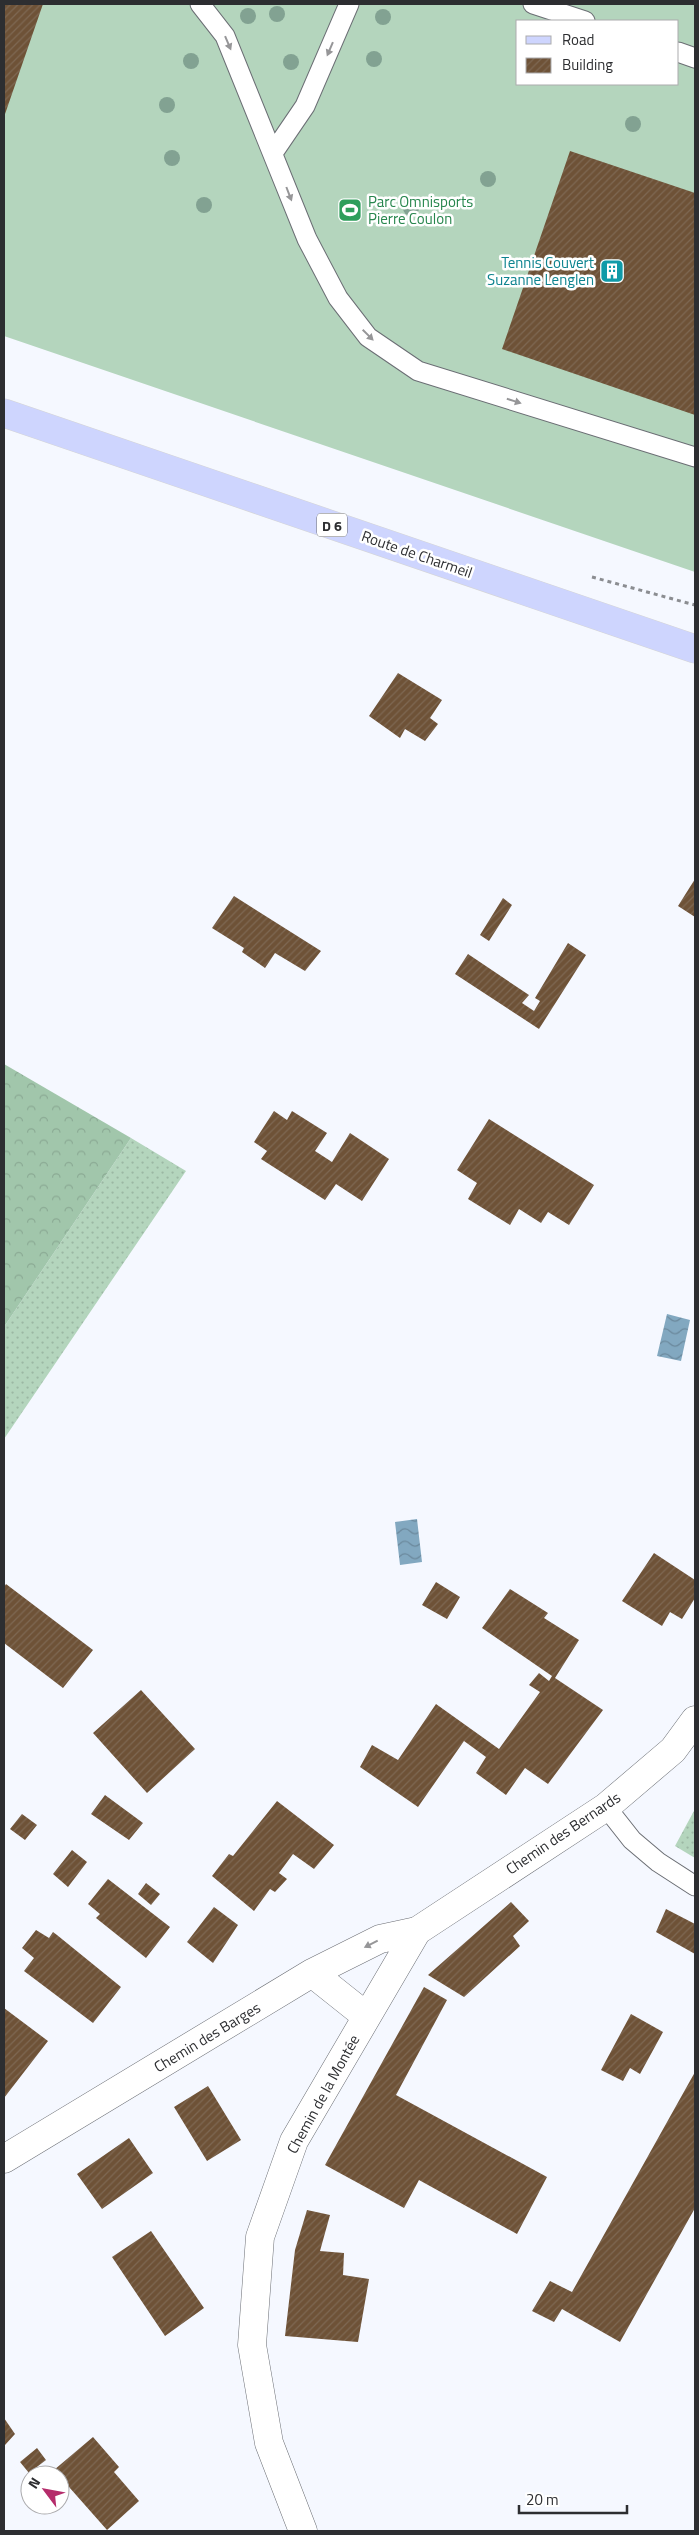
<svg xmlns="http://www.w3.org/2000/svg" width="699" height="2535" font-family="'Titillium Web',sans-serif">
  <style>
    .grass { fill: url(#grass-dots) }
    .forest { fill: url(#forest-crowns) }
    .pitch { fill: #b4d5bd; fill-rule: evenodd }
    .water { fill: url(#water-waves) }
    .building { fill: url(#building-hatch) }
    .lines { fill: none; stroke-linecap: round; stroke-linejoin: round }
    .lane-casing { stroke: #6b6e74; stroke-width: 21 }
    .street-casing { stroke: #6b6e74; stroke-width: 29 }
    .primary-casing { stroke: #d5d5d6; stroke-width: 29 }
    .path { stroke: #8b8d91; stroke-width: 3; stroke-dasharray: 4 4; stroke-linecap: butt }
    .lane { stroke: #fff; stroke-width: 19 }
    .street { stroke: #fff; stroke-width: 28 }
    .primary { stroke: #ced5fe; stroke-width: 28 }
    .tree { fill: #82a292 }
    .oneway { fill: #969698 }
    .labels { text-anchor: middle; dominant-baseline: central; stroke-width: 5; stroke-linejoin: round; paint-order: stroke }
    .shield { fill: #fff; stroke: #6c6d6f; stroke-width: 1 }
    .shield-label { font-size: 14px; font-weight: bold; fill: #2d2e31 }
    .leisure-label { font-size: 15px; fill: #27864d; stroke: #fff; text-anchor: start }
    .culture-label { font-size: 15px; fill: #0d838f; stroke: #fff; text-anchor: end }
    .street-label { font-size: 15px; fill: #2d2e31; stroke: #fff }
  </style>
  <defs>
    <pattern id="grass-dots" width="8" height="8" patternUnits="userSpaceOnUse" patternTransform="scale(1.25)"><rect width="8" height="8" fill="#b4d5bd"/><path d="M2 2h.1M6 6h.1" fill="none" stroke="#9bb7a3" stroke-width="1.8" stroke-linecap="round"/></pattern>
    <pattern id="forest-crowns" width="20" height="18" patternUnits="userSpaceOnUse" patternTransform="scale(1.25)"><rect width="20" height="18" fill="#a1c6ab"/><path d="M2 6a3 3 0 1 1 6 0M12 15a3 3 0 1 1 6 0" fill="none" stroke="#8baa94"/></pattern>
    <pattern id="water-waves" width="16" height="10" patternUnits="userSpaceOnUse" patternTransform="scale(1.25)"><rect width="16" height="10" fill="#82a8c0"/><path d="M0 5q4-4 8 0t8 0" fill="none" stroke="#6b899d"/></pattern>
    <pattern id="building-hatch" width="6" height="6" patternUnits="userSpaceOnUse" patternTransform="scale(1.25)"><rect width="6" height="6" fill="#6e5237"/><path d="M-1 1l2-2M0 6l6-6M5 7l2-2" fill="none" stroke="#7e6853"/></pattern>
  </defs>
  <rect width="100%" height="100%" fill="#f5f8ff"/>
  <path class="grass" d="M131 1138 186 1171 4 1439V1327Z
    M695 1809V1858L675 1846Z"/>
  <path class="forest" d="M4 1064 131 1138 4 1327Z"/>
  <path class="pitch" d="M4 4H695V572L4 336ZM518 21H678V84H518Z"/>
  <path class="water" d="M667 1314 690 1320 681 1361 657 1356Z
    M417 1519 422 1562 400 1565 395 1522Z"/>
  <path class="building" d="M4 4H43L4 117Z
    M570 151 695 193V415L502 349Z
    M398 673 442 700 430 718 438 724 425 741 405 729 400 738 369 716Z
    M695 879V917L678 906Z
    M234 896 321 951 305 971 275 953 265 968 242 952 244 948 212 928Z
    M503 898 512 905 489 941 480 935Z
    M568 943 586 955 539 1029 455 974 468 954 529 995 522 1003 534 1011 540 1001 535 998Z
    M274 1111 287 1120 292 1111 327 1133 315 1151 332 1162 350 1133 389 1159 362 1201 336 1184 325 1200 261 1159 267 1151 254 1142Z
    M489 1119 594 1185 569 1225 548 1212 541 1223 519 1209 510 1225 468 1199 477 1183 457 1170Z
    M654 1553 695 1580V1598L682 1619 670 1612 662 1626 622 1601Z
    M436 1582 460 1597 447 1619 422 1605Z
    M6 1584 93 1650 63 1688 4 1643V1587Z
    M510 1589 548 1613 544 1618 579 1640 555 1678 603 1710 548 1784 525 1768 506 1795 476 1773 486 1757 464 1741 418 1807 360 1767 372 1745 398 1760 436 1704 499 1749 540 1692 529 1685 539 1673 549 1681 552 1676 482 1628Z
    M141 1690 195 1749 147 1793 93 1733Z
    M105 1795 143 1823 129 1840 91 1814Z
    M277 1801 334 1845 314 1869 293 1854 279 1873 287 1879 275 1892 270 1889 254 1911 212 1876 229 1854 233 1856Z
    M22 1814 37 1825 25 1840 10 1829Z
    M72 1850 87 1862 68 1887 53 1874Z
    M108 1879 170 1927 146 1958 96 1918 100 1914 88 1904Z
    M146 1883 160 1894 151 1905 138 1894Z
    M511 1902 529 1921 513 1936 520 1946 464 1997 428 1975Z
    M214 1907 238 1925 213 1963 187 1942Z
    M666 1909 695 1924V1954L656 1932Z
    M36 1930 49 1938 53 1932 57 1935 121 1987 93 2023 24 1971 34 1958 22 1948Z
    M424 1987 447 2000 396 2095 547 2177 517 2234 419 2180 404 2208 325 2165Z
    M4 2008 48 2041 4 2098Z
    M631 2014 663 2032 640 2074 630 2068 623 2081 601 2070Z
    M695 2072V2208L620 2342 562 2309 554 2322 532 2311 550 2281 572 2292Z
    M208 2086 241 2140 207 2161 174 2107Z
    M129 2138 153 2173 102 2209 77 2174Z
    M307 2210 330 2215 320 2251 344 2253 343 2275 369 2279 358 2342 285 2336 295 2250Z
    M151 2231 204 2308 165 2336 112 2257Z
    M4 2418 15 2434 5 2445 4 2444Z
    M93 2437 119 2467 114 2472 139 2501 107 2530 54 2470Z
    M37 2448 46 2460 29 2473 20 2462Z"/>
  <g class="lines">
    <g class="lane-casing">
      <path id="lane" d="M200 4 225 36 307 239 338 298 368 337 418 371 695 457
        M533 4 585 21
        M678 52 695 58
        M273 153 305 106 349 4
        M606 1807 632 1840 658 1862 695 1886"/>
    </g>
    <g class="street-casing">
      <path id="street" d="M312 1973 366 2016
        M4 2159 312 1973 380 1939 417 1931 606 1807 673 1750 695 1720
        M303 2531 269 2443 252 2345 260 2237 294 2141 417 1931"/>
    </g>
    <g class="primary-casing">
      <path id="primary" d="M4 413 695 649"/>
    </g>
    <path class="path" d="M592 577 695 605"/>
    <use href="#lane" class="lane"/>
    <use href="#street" class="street"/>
    <use href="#primary" class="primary"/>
  </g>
  <g class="tree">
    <circle cx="277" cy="14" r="8"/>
    <circle cx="248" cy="16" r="8"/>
    <circle cx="383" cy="17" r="8"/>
    <circle cx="374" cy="59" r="8"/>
    <circle cx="191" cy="61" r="8"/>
    <circle cx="291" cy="62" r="8"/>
    <circle cx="167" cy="105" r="8"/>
    <circle cx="633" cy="124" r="8"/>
    <circle cx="172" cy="158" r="8"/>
    <circle cx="488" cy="179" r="8"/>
    <circle cx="204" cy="205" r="8"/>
    <circle cx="411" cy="208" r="8"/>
  </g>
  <defs><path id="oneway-solid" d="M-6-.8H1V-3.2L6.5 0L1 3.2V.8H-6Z" transform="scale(1.25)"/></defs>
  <g class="oneway">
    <use href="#oneway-solid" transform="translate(228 43) rotate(67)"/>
    <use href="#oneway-solid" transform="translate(330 49) rotate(113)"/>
    <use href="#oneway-solid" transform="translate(289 194) rotate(69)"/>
    <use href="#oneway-solid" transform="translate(368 335) rotate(45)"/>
    <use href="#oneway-solid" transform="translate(514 401) rotate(17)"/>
    <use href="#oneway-solid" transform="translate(371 1944) rotate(153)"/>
  </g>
  <defs>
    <g id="stadium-square" transform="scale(1.25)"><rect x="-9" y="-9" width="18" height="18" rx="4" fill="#2e9e5b" stroke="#fff"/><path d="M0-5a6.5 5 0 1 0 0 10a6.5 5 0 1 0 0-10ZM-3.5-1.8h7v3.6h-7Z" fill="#fff"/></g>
    <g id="building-square" transform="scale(1.25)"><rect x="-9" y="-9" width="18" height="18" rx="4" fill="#0f9aa8" stroke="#fff"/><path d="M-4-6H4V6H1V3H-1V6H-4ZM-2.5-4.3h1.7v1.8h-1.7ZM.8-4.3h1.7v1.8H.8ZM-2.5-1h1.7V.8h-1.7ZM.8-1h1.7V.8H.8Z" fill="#fff"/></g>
  </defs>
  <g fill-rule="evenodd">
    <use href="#stadium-square" x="350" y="210"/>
    <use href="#building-square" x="612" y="271"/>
  </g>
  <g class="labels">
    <rect class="shield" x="317" y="513.5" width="30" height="23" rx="4"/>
    <g class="shield-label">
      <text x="332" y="525">D 6</text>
    </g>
    <g class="leisure-label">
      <text x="368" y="201">Parc Omnisports<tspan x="368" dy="17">Pierre Coulon</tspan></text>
    </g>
    <g class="culture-label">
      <text x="594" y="262">Tennis Couvert<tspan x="594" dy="17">Suzanne Lenglen</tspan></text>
    </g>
    <g class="street-label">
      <text transform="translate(417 554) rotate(19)">Route de Charmeil</text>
      <text transform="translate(563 1833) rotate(-34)">Chemin des Bernards</text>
      <text transform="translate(207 2037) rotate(-31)">Chemin des Barges</text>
      <text transform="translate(323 2094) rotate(-61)">Chemin de la Montée</text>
    </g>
  </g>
  <rect width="699" height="2535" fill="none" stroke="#2d2e31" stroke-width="10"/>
  <rect x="516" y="20" width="162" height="65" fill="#ffffff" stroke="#ababad"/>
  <rect x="526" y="36" width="25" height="8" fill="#ced5fe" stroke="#ababad"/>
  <text x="562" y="45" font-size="15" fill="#2d2e31">Road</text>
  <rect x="526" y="58" width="25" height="15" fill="url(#building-hatch)" stroke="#ababad"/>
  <text x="562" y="70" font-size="15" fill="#2d2e31">Building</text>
  <g transform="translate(45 2490) rotate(302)"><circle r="24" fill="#ffffff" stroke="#ababad"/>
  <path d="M0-4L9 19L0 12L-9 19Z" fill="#b52c6b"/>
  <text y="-8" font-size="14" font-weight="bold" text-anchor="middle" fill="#2d2e31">N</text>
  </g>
  <path d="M519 2505v8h108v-8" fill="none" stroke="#2d2e31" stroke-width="2.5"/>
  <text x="526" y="2505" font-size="15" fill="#2d2e31" stroke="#ffffff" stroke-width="4" paint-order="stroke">20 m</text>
</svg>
